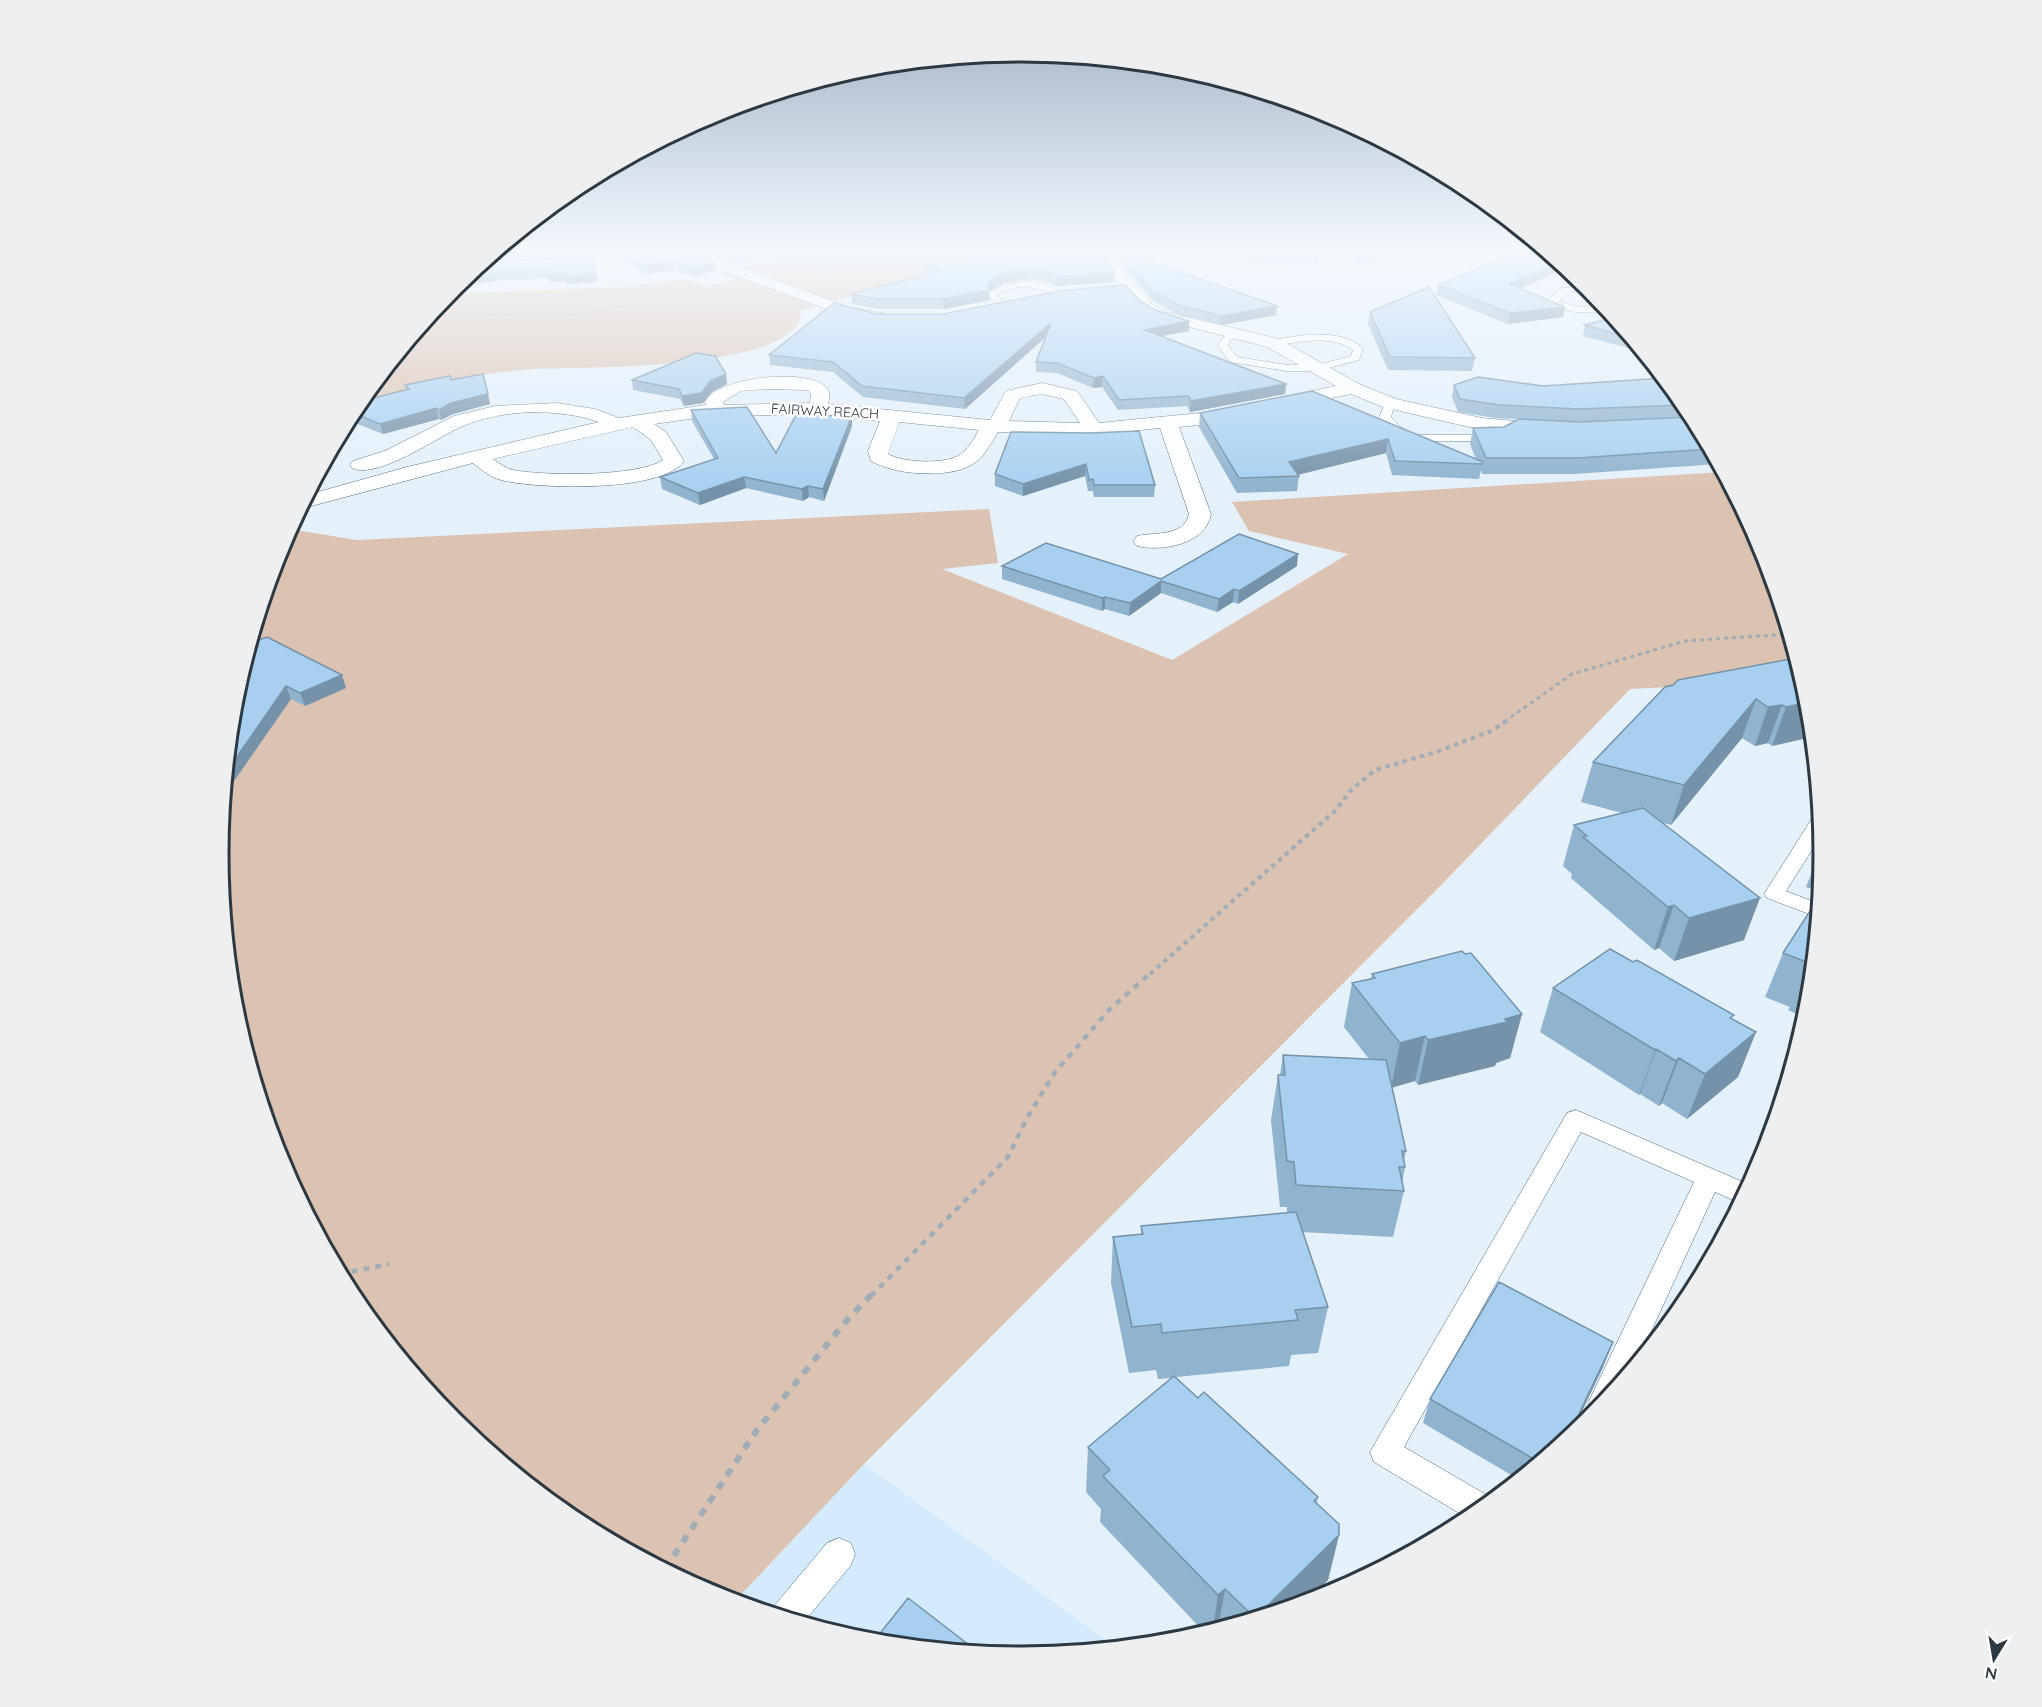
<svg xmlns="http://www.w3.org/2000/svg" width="2042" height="1707" font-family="Quicksand,sans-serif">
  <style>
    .built { fill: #d3ebfd }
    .green { fill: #dcc2b1 }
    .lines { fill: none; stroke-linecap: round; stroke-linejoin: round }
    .service-casing { stroke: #4d6a7f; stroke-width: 1 }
    .minor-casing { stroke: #4d6a7f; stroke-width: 1 }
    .path-far4 { stroke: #a0adb7; stroke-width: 1.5; stroke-dasharray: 2 2; stroke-linecap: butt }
    .path-far3 { stroke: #a0adb7; stroke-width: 3; stroke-dasharray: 4 4; stroke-linecap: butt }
    .path-far2 { stroke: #a0adb7; stroke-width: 4; stroke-dasharray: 4.5 4.5; stroke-linecap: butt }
    .path-far1 { stroke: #a0adb7; stroke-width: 4.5; stroke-dasharray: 6 6; stroke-linecap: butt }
    .path { stroke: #a0adb7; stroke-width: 6; stroke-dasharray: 8 8; stroke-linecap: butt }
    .service { fill: #fff; fill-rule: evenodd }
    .minor { fill: #fff; fill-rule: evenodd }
    .wall { fill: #90b3ce }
    .shaded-wall { fill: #7592a8 }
    .building { fill: #a7d0f0; stroke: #7592a8; stroke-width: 1.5 }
    .labels { text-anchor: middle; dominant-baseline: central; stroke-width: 5; stroke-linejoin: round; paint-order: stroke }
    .far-street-label { font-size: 14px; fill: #2c3943; stroke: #fff }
    .rim { fill: none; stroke: #2c3943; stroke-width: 3 }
  </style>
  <rect width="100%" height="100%" fill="#e4f0fa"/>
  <path class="built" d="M864 1464 1115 1647 1021 1656 864 1641 735 1601Z"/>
  <path class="green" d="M807 251H1017L801 310C804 372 577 367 534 369 518 370 503 372 488 374 443 379 398 395 355 407L447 294 623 287 682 279 707 286 736 279 718 273Z
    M1723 472 1763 547 1803 680 1630 689 1445 881 864 1464 735 1601 714 1595 575 1521 453 1421 354 1299 279 1160 234 1010 219 853 234 697 280 546 289 529 357 540 989 509 998 563 942 569 1172 660 1348 554 1249 531 1232 502Z"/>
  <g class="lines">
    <g class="service-casing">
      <path id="service" d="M1026 281 1046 284 1064 293 1060 296C1037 288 1020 281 997 295L1007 306 1002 309 988 295 1005 285Z
        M1588 286 1592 290 1566 292 1559 302 1575 306 1607 308 1611 313 1575 312 1552 306 1548 300 1561 288Z
        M1234 330 1239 333 1229 342 1228 346 1237 357 1287 365H1317L1351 356 1353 350C1331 334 1298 342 1273 346L1270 345V341C1297 335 1342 327 1363 349L1359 360 1317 371H1287L1230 362 1218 346 1221 339Z
        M1390 400 1395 403 1391 417 1407 433 1415 435H1498L1504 438 1498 441H1410L1399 437 1379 418 1385 403Z
        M1820 815 1822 834 1786 891 1819 904 1817 917 1767 898 1764 894 1813 817Z
        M1576 1110 1750 1185 1740 1203 1715 1192 1637 1362 1595 1413 1588 1403 1694 1182 1581 1132 1404 1447 1492 1498 1469 1519 1374 1462 1370 1452 1567 1113Z
        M839 1538 851 1543 855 1554 851 1565 804 1622 772 1612 775 1605 827 1543Z"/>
    </g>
    <g class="minor-casing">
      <path id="minor" d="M630 251H674L667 255 577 265 474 269 483 261 577 257Z
        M677 251H697L848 307 882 313 884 316 876 321 839 314 679 254Z
        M1115 251H1132L1122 258 1119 265 1152 304 1167 312 1279 339 1359 384 1396 399 1482 418 1549 424 1556 426 1559 430 1556 434 1549 436 1482 430 1383 407 1351 394 1210 424 1179 427 1211 514C1206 544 1163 552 1137 546L1133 541 1137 536C1155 532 1184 537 1189 514L1160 428 1094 435 998 432C992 442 985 455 976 462 953 480 894 475 871 461L868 451 880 421 807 414 703 417 654 424 666 432 684 461C662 493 536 489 501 480 490 477 482 470 473 463L300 509 307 495 407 467 599 422C558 408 503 409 463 426 435 438 383 477 353 469L350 465 353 461 387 450 454 416 495 406 557 403 595 409 619 418 706 405 705 402C718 376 808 368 826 387 831 392 829 398 828 404L990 420 1006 391 1042 383 1077 391 1099 423 1210 412 1336 386 1267 347 1155 318 1142 310 1105 265 1111 253ZM766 389 807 390 811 393 810 403 724 405 723 402 741 391ZM1042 394 1064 399 1080 423 1009 421 1020 398ZM899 422 979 430C974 439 968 450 958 456 943 464 903 463 888 454ZM633 427 651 440 663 460C639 477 543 476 513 470 505 468 499 463 493 459Z
        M1590 288 1599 299 1591 298 1586 292Z"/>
    </g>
    <path class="path-far4" d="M816 275 830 263 859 251
      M428 317 474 314 557 317 667 300 748 301"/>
    <path class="path-far3" d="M1504 722 1572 674 1685 641 1789 634"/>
    <path class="path-far2" d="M1150 974 1336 810 1350 791 1375 770 1439 751 1491 731 1507 721"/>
    <path class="path-far1" d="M340 1274 389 1264
      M871 1296 1008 1157 1027 1118 1055 1072 1110 1009 1152 972"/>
    <path class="path" d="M665 1569 757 1430 848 1319 872 1294"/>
    <use href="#service" class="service"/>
    <use href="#minor" class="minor"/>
  </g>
  <path class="wall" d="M703 251H775L737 263Z
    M1133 251H1424L1357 263 1323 253 1316 266 1134 252Z
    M1546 251 1566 268 1519 289 1565 307 1563 317 1508 324 1436 295 1438 285Z
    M999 253 1109 255 1106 261 1114 282 1056 286 1046 282 1026 279 1004 283 989 292 990 300 944 309H878L852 304 851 294 928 275 927 266Z
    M623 254 715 262 716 270 694 277 674 270 646 274 625 262Z
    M1122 256 1277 306 1276 315 1221 325 1180 316 1152 300 1122 265Z
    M594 257 597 282 567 284 566 281 550 282 549 278 496 281 454 285 482 262Z
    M1370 312 1475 358 1472 371 1388 370 1368 324Z
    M877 314H944L1189 331 1162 336 1286 384 1285 394 1190 412 1187 406 1118 410 1102 387 1093 388 1057 373 1036 372V362L1046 337 965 409 863 397 833 372 770 365 769 355Z
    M1614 317 1643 352 1583 336 1585 325Z
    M1664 378 1688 408 1693 417 1575 422 1496 418 1458 412 1452 397 1454 385 1543 386Z
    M451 380 490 404 453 414 441 420 439 419 383 434 347 420 354 407 406 389 405 385Z
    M632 380 727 384 712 392 703 403 684 406 680 399 633 390Z
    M1312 391 1476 459 1470 444 1473 428 1504 427 1579 422 1693 417 1718 464 1574 474H1482L1481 470 1479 479 1392 475 1386 453 1298 475 1299 476 1297 491 1237 493 1199 427 1200 413Z
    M691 410 776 453 852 426 824 501 809 497 803 501 746 488 700 505 662 489 660 477 714 459 692 421Z
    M1011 432 1155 485 1154 497H1094L1093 491H1088L1085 476 1023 496 995 486V474Z
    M1002 566 1161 579 1297 566 1238 604 1233 602 1217 612 1161 593 1129 616 1105 609 1102 611 1002 579Z
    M250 643 346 688 305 706 291 699 227 791 225 792 234 697Z
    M1665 687 1808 697 1772 746 1768 743 1755 746 1742 738 1671 825 1664 823 1744 940 1674 961 1659 948 1654 950 1571 878 1572 874 1563 866 1574 825 1622 813 1581 802 1593 762Z
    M1823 854 1820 892 1806 887 1812 872Z
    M1817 915 1808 1010 1806 1018 1788 1010 1790 1007 1765 997 1783 953Z
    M1372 974 1522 1014 1510 1058 1496 1063 1495 1066 1418 1085 1415 1081 1392 1087 1406 1151 1404 1160 1405 1167 1402 1183 1404 1191 1393 1237 1302 1232 1328 1307 1318 1353 1291 1355 1289 1366 1176 1377 1198 1398 1318 1497 1317 1504 1339 1535 1328 1580 1306 1602 1204 1632 1100 1522 1101 1509 1086 1492 1088 1447 1172 1378 1158 1379 1156 1370 1129 1373 1111 1283 1113 1237 1141 1234V1226L1287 1213V1207H1280L1271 1120 1278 1075H1280L1283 1055 1369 1059 1344 1027 1352 983 1371 979Z
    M1553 988 1732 1019 1756 1032 1738 1077 1687 1119 1662 1103 1659 1106 1640 1094 1639 1095 1540 1032Z
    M1613 1342 1603 1367 1570 1436 1518 1479 1423 1423 1430 1399Z"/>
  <path class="shaded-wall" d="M496 251H594V253L487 259Z
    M749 251H775L737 263 736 255Z
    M1106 251H1109V255L1103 266V257Z
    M1320 251H1324L1323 253 1316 266 1317 257Z
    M1375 251H1424L1357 263 1358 254Z
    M594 257 597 282 567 284 566 281 550 282 549 274Z
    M673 261 674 270 646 274 645 266Z
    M715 262 716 270 694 277 693 269Z
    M1560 262 1566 268 1507 294 1509 284Z
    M1026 269V279L1004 283 989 292 990 300 944 309 943 299 987 283 1004 273Z
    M494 272 496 281 454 285 467 275Z
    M1114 272V282L1056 286V277Z
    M1277 306 1276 315 1221 325 1222 316Z
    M1565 307 1563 317 1508 324 1510 313Z
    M1189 321V331L1145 339V330Z
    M1051 323V332L965 409 964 398Z
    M726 374 727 384 712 392 703 403 684 406 682 396Z
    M1103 376 1102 387 1093 388 1094 378Z
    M1286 384 1285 394 1190 412 1191 401Z
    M488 394 490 404 453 414 441 420 439 410 451 403Z
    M436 408 439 419 383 434 380 424Z
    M852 416V426L824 501 823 489Z
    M1388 439 1386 453 1292 476 1289 462Z
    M1086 464 1085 476 1023 496V484Z
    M744 477 746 488 700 505 698 493Z
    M808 486 809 497 803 501 802 489Z
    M1298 554 1297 566 1238 604 1239 591Z
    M1161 581V593L1129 616 1130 603Z
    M1234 589 1233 602 1217 612 1219 599Z
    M1105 597V609L1102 611V598Z
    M342 675 346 688 305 706 300 693Z
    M286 686 291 699 227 791 225 787 227 771Z
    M1756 699 1742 738 1671 825 1684 785Z
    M1809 702 1812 737 1772 746 1786 707Z
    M1782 705 1768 743 1755 746 1768 707Z
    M1760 898 1744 940 1674 961 1689 918Z
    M1674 905 1659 948 1654 950 1668 907Z
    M1522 1014 1510 1058 1496 1063 1495 1066 1418 1085 1428 1040Z
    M1756 1032 1738 1077 1687 1119 1705 1074Z
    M1425 1036 1415 1081 1391 1088 1400 1043Z
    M1656 1049 1640 1094 1639 1095 1655 1050Z
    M1679 1058 1662 1103 1659 1106 1676 1061Z
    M1613 1342 1603 1367 1570 1436 1567 1439Z
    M1339 1535 1328 1580 1306 1602 1257 1616Z
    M1225 1589 1218 1628 1213 1630 1218 1595Z"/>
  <path class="building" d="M651 251H688L715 262 693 269 673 261 645 266 623 254Z
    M725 251H749L736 255Z
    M1004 251H1107L1103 257 1114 272 1056 277 1046 272 1026 269 1004 273 987 283 989 290 943 299H878L851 294 942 271 927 266Z
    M1239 251H1320L1317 257Z
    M1348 251H1375L1358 254Z
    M1521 251H1546L1560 262 1509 284 1565 307 1510 313 1438 285Z
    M1124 252 1277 306 1222 316 1180 306 1153 291 1122 256Z
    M594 257 595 274 565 275V273L549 274V270L494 272 467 275 482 262Z
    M1125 285 1138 299 1153 309 1189 321 1145 330 1286 384 1191 401 1188 396 1119 400 1103 376 1094 378 1057 363 1036 362 1051 323 964 398 862 386 833 362 769 355 834 303 877 314H944L1060 291Z
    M1429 287 1475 358 1390 357 1370 312Z
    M1614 317 1631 338 1585 325Z
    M696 353 715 356 726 374 710 381 702 393 682 396 679 389 632 380Z
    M483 374 488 394 451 403 439 410 436 408 380 424 351 412 358 402 409 389 405 385 450 376 451 380Z
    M1478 377 1543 386 1664 378 1686 405 1578 409 1499 405 1460 399 1454 385Z
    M1312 391 1483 462 1482 464 1395 461 1388 439 1289 462 1299 476 1239 478 1200 413Z
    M747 407 776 453 796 415 852 416 823 489 808 486 802 489 744 477 698 493 660 477 718 458 691 410Z
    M1693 417 1696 422V423L1710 449 1578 458H1486L1473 428 1504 427 1519 419 1579 422Z
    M1139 431 1155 485H1094L1093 479 1089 480 1086 464 1023 484 995 474 1011 432 1089 433Z
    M1239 534 1298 554 1239 591 1234 589 1219 599 1161 581 1130 603 1105 597 1102 598 1002 566 1046 543 1161 579Z
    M267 637 342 675 300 693 286 686 227 771 234 697 250 643Z
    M1796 658 1808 697 1809 702 1786 707 1782 705 1768 707 1756 699 1684 785 1593 762 1665 687 1673 685 1678 680Z
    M1643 808 1760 898 1689 918 1674 905 1668 907 1583 837 1587 836 1574 825Z
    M1823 854 1821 875 1812 872Z
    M1810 911 1817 915 1812 969 1807 967 1809 963 1783 953Z
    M1610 949 1633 962 1637 960 1734 1015 1730 1018 1756 1032 1705 1074 1679 1058 1676 1061 1656 1049 1655 1050 1553 988Z
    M1462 951 1465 954 1471 953 1522 1014 1505 1019 1507 1022 1428 1040 1425 1036 1400 1043 1352 983 1375 978 1372 974Z
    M1283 1055 1386 1060 1406 1151H1402L1405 1167H1399L1404 1191 1296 1185 1294 1162 1287 1161 1278 1075H1285Z
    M1296 1212 1328 1307 1295 1310 1298 1320 1162 1333 1161 1324 1132 1327 1113 1237 1143 1234 1141 1226Z
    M1499 1282 1613 1342 1567 1439 1539 1462 1430 1399Z
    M1174 1376 1198 1398 1204 1392 1318 1497 1314 1501 1339 1524V1535L1257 1616 1254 1617 1225 1589 1218 1595 1103 1476 1110 1470 1088 1447Z
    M908 1598 978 1652 874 1641Z"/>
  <linearGradient id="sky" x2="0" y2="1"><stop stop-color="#9eaec2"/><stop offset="0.51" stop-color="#f3f8fd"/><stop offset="1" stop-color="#f3f8fd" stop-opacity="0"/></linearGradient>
  <rect width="2042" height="490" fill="url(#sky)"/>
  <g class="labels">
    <g class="far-street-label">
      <text transform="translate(825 411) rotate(3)">FAIRWAY REACH</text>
    </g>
  </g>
  <path d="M0 0H2042V1707H0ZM229 854a792 792 0 1 1 1584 0a792 792 0 1 1-1584 0Z" fill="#eeeff0" fill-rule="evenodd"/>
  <path class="rim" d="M229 854a792 792 0 1 1 1584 0a792 792 0 1 1-1584 0Z"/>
  <g transform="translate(1994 1659) rotate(191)" stroke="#ffffff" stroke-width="4.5" paint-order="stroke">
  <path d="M0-4.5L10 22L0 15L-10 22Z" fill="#2c3943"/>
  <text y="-9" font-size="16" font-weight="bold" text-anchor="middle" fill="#2c3943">N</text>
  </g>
</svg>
